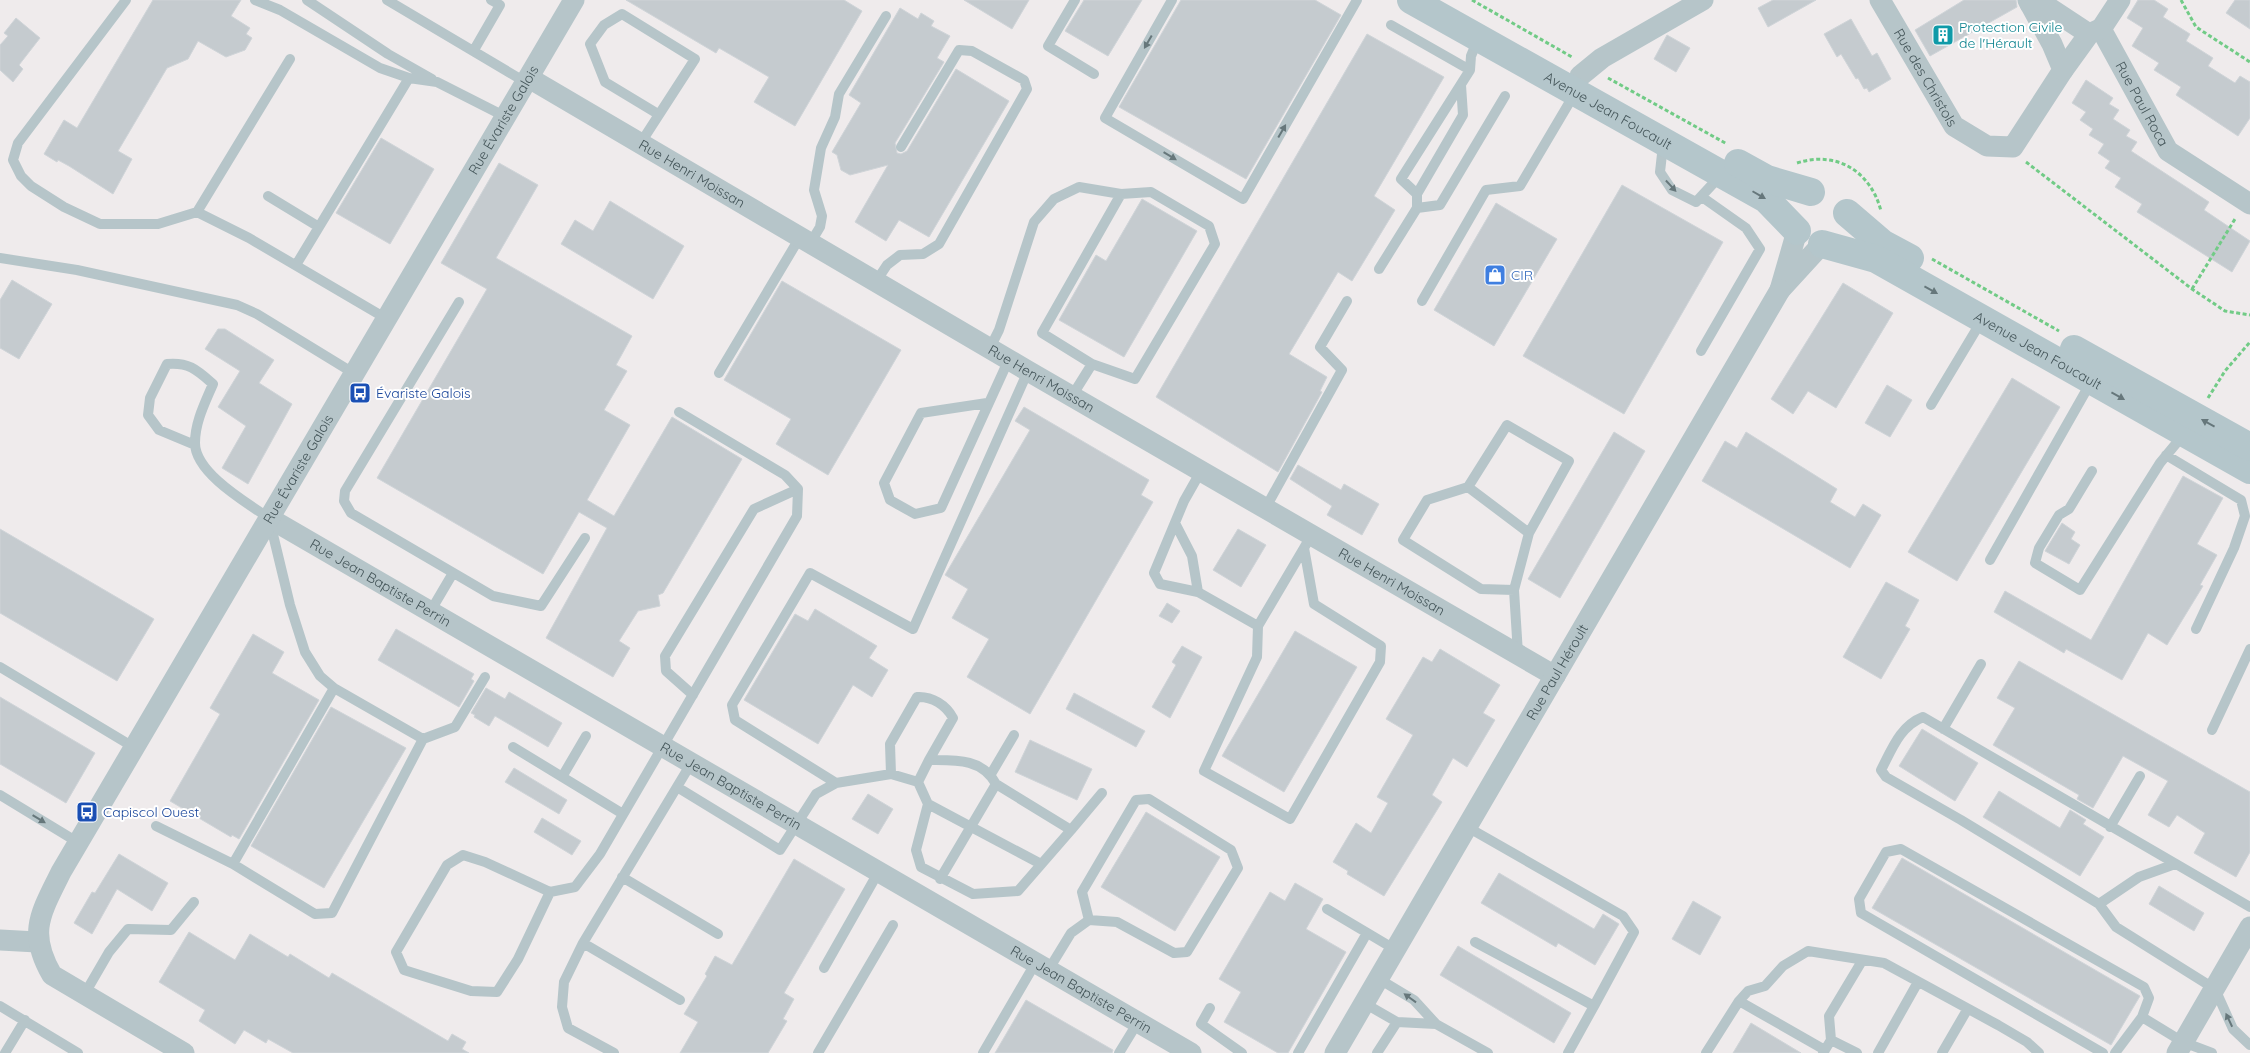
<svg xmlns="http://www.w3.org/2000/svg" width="2250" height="1053" font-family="Quicksand,sans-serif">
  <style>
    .building { fill: #c5cbcf; stroke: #cfd4d8 }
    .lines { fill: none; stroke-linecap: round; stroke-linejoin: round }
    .path { stroke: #71cb86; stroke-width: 3; stroke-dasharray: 4 2.5; stroke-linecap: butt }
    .service { stroke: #b6c5c9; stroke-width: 10 }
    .minor { stroke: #b6c5c9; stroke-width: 21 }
    .secondary { stroke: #b4c6cb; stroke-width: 28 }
    .oneway { fill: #66777b }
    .labels { text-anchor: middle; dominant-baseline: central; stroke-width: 4; stroke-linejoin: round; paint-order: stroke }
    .culture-label { font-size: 14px; fill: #0d838f; stroke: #fff; text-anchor: start }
    .street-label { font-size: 14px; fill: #445559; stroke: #fff }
    .shop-label { font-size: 14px; fill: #366cbe; stroke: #fff; text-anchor: start }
    .transit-label { font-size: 14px; fill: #164399; stroke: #fff; text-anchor: start }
  </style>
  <rect width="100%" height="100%" fill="#efebec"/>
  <path class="building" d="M153 0H241L231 16 250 28 246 34 252 38 245 50 226 57 198 41 188 59 167 68 118 151 132 159 113 194 69 166 58 160 57 162 44 154 64 120 77 128Z
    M626 0H844L862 11 795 126 754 102 769 77 719 48 716 53Z
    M964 0H1029L1012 29Z
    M1084 0H1142L1108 56 1065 31Z
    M1181 0H1315L1341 15 1246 179 1119 107Z
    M1773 0H1816L1768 27 1758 8Z
    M1964 0H2016L2017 7 1930 56 1915 30Z
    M2138 0H2154L2168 9 2163 17 2190 34 2186 41 2213 58 2208 66 2235 83 2240 76 2250 82V118L2238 136 2176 95 2181 87 2154 70 2159 63 2132 46 2143 28 2127 18Z
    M2235 0H2250V29L2226 13Z
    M900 8 918 19 921 13 934 21 931 26 950 36 937 58 944 62 895 143 897 153 901 154 907 151 956 69 1009 101 929 237 899 220 886 241 855 222 888 165 850 175 841 170 837 155 832 152 861 103 849 95Z
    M16 18 40 38 19 65 23 69 13 82 0 70V45L8 36 4 33Z
    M1851 19 1872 56 1877 53 1891 79 1869 92 1867 88 1864 89 1858 78 1856 79 1841 54 1837 57 1824 34Z
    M1367 34 1444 77 1374 196 1395 210 1352 281 1338 272 1289 354 1327 377 1320 391 1322 392 1278 472 1156 397Z
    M1667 35 1690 48 1676 72 1654 59Z
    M2086 80 2113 98 2109 104 2119 110 2113 119 2130 130 2126 136 2137 142 2131 151 2209 202 2204 210 2250 241 2232 272 2137 212 2142 204 2115 187 2121 178 2105 168 2110 161 2098 153 2104 144 2089 135 2093 129 2080 120 2086 112 2072 103Z
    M381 138 434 169 390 244 336 213Z
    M499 163 538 185 496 258 632 336 616 365 627 371 604 410 630 425 587 500 614 516 672 417 742 459 663 593 658 595 660 606 638 611 619 641 630 648 613 677 546 638 607 528 579 512 543 574 377 478 487 289 441 263Z
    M1622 185 1723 242 1624 414 1523 356Z
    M1142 199 1197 231 1124 357 1059 320 1096 255 1106 261Z
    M610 201 684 246 653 299 561 244 575 220 593 231Z
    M1496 203 1557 239 1494 346 1434 310Z
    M12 280 52 304 19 359 0 348V300Z
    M782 281 901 350 828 475 776 444 791 419 724 380Z
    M1843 283 1893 313 1836 408 1808 391 1793 414 1771 399Z
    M218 329H225L274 360 259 383 292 404 248 484 222 468 246 426 218 407 240 371 205 349Z
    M2012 378 2060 407 1957 581 1908 552Z
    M1887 385 1912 400 1890 437 1865 423Z
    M1024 407 1149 480 1141 495 1153 502 1030 714 967 677 989 639 952 618 968 589 945 575 1030 430 1015 421Z
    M1614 432 1645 451 1560 598 1528 579Z
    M1746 432 1837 489 1830 502 1855 517 1863 504 1881 515 1850 568 1702 481 1725 441 1737 448Z
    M1298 465 1341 490 1344 484 1379 504 1362 535 1327 515 1332 506 1290 479Z
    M2183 476 2223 498 2197 544 2217 555 2200 585 2203 586 2167 645 2148 633 2122 680 2066 649 2064 653 1994 612 2005 591 2091 640Z
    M2062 523 2075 532 2071 539 2080 545 2069 564 2045 551Z
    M0 529 154 619 117 681 0 613Z
    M1238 529 1266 545 1241 587 1213 570Z
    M1886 582 1919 600 1905 626 1910 629 1881 679 1843 657Z
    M1167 603 1180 611 1172 623 1159 616Z
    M815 609 877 646 869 658 888 670 872 697 853 685 818 744 744 700 795 614 808 621Z
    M396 629 474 674 471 679 474 681 459 707 378 660Z
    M1295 631 1357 667 1284 792 1222 756Z
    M253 634 284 652 272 673 319 700 239 839 232 835 231 837 170 801 220 714 210 708Z
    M1182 646 1202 657 1170 718 1152 707 1176 665 1172 662Z
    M1440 649 1500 685 1483 713 1495 720 1467 767 1453 758 1432 795 1442 802 1384 896 1347 874 1348 871 1333 862 1356 823 1371 833 1388 803 1377 797 1413 735 1386 719 1423 657 1432 662Z
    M2019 661 2250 792V852L2236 877 2194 853 2205 833 2177 815 2169 827 2148 815 2168 781 2123 756 2093 808 2077 799 2079 795 1993 745 2015 708 1997 698Z
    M486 688 505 699 509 692 562 723 548 747 495 716 489 726 474 717 475 715 471 713Z
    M1074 693 1145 731 1136 747 1066 709Z
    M0 697 95 753 66 803 0 764Z
    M331 707 406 748 324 888 251 846Z
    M1922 729 1978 763 1955 801 1899 766Z
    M1030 740 1092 769 1077 800 1015 772Z
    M514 768 567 800 559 814 505 782Z
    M1999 791 2060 828 2070 810 2086 820 2083 824 2104 837 2080 876 1983 817Z
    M868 794 893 809 878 834 852 819Z
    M1146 812 1220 857 1175 931 1101 887Z
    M542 818 581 841 572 855 534 832Z
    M119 854 168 883 152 911 117 889 92 934 74 923 92 892 95 893Z
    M1902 858 2140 996 2111 1045 1872 908Z
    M794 859 845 889 784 993 794 999 783 1019 787 1021 768 1053H680L698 1022 684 1014 707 976 705 974 715 956 732 965Z
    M1499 873 1594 929 1603 914 1619 924 1595 965 1558 943 1556 947 1481 903Z
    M1295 883 1323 899 1306 929 1346 952 1288 1053H1278L1224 1022 1241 992 1219 979 1270 892 1285 901Z
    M2159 886 2204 913 2194 931 2149 904Z
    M1693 901 1721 917 1700 955 1672 939Z
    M189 932 235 960 250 934 288 957 290 954 329 978 332 973 448 1041 452 1034 466 1042 462 1049 469 1053H293L268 1039 266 1043 244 1030 235 1044 199 1021 205 1010 159 982Z
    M1458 946 1571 1013 1554 1043 1440 975Z
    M1026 1000 1113 1050 1112 1053H995Z
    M1751 1023 1801 1053H1733Z"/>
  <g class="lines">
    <path class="path" d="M1472 0 1572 57
      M2181 0 2196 27 2250 62
      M1608 78 1727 144
      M2026 162 2192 289 2225 311 2250 315
      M1797 163C1837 150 1871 172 1881 211
      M1932 259 2059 331
      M2192 289 2235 219
      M2208 398 2225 371 2250 342"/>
    <path class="service" d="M126 0 18 143 13 160 21 176 31 186 64 207 100 224H158L197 212 249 238 387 319
      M255 0 280 10 380 68 409 78 437 82 506 117
      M307 0 388 54 432 79
      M387 0 527 83
      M1075 0 1048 46 1094 74
      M1172 0 1105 118 1243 199 1357 0
      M1391 25 1470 70
      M474 50 500 5 491 0
      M640 144 695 59 622 14 604 25 590 44 605 82 658 114
      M1663 145 1660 172 1672 190 1696 202 1721 175
      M1417 194 1463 115 1461 85
      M268 196 319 227
      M1417 208 1440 205 1505 96
      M197 212 290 59
      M811 242 820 227 822 216 814 190 821 148 835 117 839 94 886 16
      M0 258 77 270 237 305 257 314 355 374
      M296 265 409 78
      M1379 269 1417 208V194L1401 179 1470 70 1471 56 1478 39
      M877 280 887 265 900 255 923 254 939 244 1027 89 1024 80 972 51 959 50 901 147
      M1422 301 1486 190 1520 186 1575 93
      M459 302 345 491 344 501 351 513 493 596 541 606 585 538
      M990 348 999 330 1034 222 1054 199 1079 187 1121 194 1151 192 1209 226 1215 244 1135 379 1092 364 1042 333 1121 194
      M1701 351 1760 249 1746 228 1702 197
      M719 373 800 237
      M1072 396 1092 364
      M987 403 921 413 884 483 890 500 915 514 941 508 1009 359
      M1931 405 1982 320
      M195 445 159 430 148 415 150 398 167 364C189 362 197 370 213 384 205 403 195 422 195 443 195 473 247 503 269 518L290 605 305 652 320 676 334 688 233 864
      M2166 455 2241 500 2245 516 2234 548 2196 629
      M2092 471 2069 509 2059 515 2039 548 2035 563 2080 590 2160 463 2184 434
      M1468 487 1529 533
      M1265 509 1342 370 1320 347 1347 301
      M1175 523 1192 556 1198 592 1258 626
      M1304 548 1314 604 1381 646 1380 662 1290 819 1204 771 1257 657 1258 626 1304 548 1311 536
      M1990 560 2091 382
      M1514 590 1481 589 1403 540 1427 500 1468 487 1507 425 1569 461 1529 533 1514 590 1518 654
      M1198 592 1160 584 1154 573 1184 501 1201 471
      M430 612 453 573
      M0 667 135 748
      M334 688 423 739 455 727 485 677
      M693 695 666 671 665 656 754 509 798 489
      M1943 729 1981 664
      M2212 730 2250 649
      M513 747 623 814
      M891 774 890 744 917 697C932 696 946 705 953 718L929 760
      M991 774 1014 735
      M562 777 586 736
      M836 783 735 720 732 705 810 573 913 629 1028 371
      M677 787 780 850 816 794 836 783 891 774 918 782 928 804 916 850 921 867 973 894 1018 891 1071 830 996 784C982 758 955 760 929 760L918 782
      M0 795 79 843
      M928 804 1041 864
      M156 826 233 864 315 914 332 913 423 739
      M2110 827 2140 776
      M1469 828 1623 916 1634 932 1594 1006
      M1071 830 1102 793
      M622 877 718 934
      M940 879 996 784
      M550 892 518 959 497 992 471 991 404 970 396 952 447 865 463 855 485 862 550 892 575 887 600 854 797 516 798 489 785 475 679 412
      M2099 904 2139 877 2175 864
      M2250 907 1923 717C1900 726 1892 749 1881 770L1886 777 1961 820 2099 904 2116 927 2215 989 2233 1029 2250 1045
      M1327 909 1396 950
      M1475 942 1594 1006 1568 1053
      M583 943 680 1000
      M824 968 879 871
      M1049 969 1071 933 1089 920 1117 922 1174 953 1187 952 1238 868 1231 850 1149 799 1136 800 1082 892 1089 920
      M1379 979 1414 1000 1436 1024 1488 1053
      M84 995 109 952 128 929 171 930 194 902
      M1739 1001 1825 1050
      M1364 1003 1397 1022 1436 1024
      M0 1006 78 1053
      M1210 1008 1201 1024 1242 1053
      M2142 1017 2183 1042 2212 1053
      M1831 1040 1857 1053
      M5 1053 25 1020
      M614 1053 568 1028 562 1007 564 982 583 943 692 762
      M818 1053 893 925
      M983 1053 1036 962
      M1119 1053 1138 1022
      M1298 1053 1367 933
      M1377 1053 1397 1022
      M1706 1053 1739 1001 1748 991 1765 986 1783 966 1808 951 1884 963 1998 1025 2027 1042 2039 1053
      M1823 1053 1831 1040 1829 1016 1862 961
      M1878 1053 1918 982
      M1942 1053 1967 1010
      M2103 1053 1861 913 1859 899 1886 852 1901 849 2144 987 2149 998 2142 1017 2115 1053"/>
    <g class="minor">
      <path id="s1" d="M1880 0 1954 126 1987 146 2013 147 2063 70 2052 44 2028 0"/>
      <path id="s2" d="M2120 0 2101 29 2168 151 2250 204"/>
      <path d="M2030 4 2048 7 2089 34"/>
      <path d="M2063 70 2089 34 2100 29"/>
      <path d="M1580 76 1602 58 1703 0"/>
      <path id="s3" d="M529 78 1028 371 1555 676"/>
      <path d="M1797 231 1780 290 1822 244"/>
      <path id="s4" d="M269 518 1191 1053"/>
      <path d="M0 940 37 942"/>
      <path id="s5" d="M184 1053 52 975C27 932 41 913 61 872L574 0"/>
      <path id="s6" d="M1335 1053 1780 290"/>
      <path d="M2177 1053 2250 927"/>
    </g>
    <g class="secondary">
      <path id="s7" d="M1411 0 1766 199 1797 231"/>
      <path d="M1738 163 1767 179 1811 192"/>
      <path d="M1847 213 1882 243 1910 258"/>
      <path id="s8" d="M1822 244 1876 259 2250 470"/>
      <path d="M2074 349 2250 447"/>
    </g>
  </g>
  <defs><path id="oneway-solid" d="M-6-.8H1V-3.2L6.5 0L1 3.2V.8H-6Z" transform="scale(1.25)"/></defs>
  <g class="oneway">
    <use href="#oneway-solid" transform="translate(1148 42) rotate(120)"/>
    <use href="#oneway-solid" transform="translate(1282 131) rotate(-60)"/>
    <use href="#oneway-solid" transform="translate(1170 156) rotate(31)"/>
    <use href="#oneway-solid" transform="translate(1671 186) rotate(47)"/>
    <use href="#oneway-solid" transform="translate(1759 195) rotate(30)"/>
    <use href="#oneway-solid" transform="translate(1931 290) rotate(29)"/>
    <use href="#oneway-solid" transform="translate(2118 396) rotate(29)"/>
    <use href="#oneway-solid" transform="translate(2208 423) rotate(-151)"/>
    <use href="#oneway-solid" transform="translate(39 819) rotate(31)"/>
    <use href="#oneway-solid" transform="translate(1410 998) rotate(-144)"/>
    <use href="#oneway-solid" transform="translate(2229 1020) rotate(-115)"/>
  </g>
  <defs>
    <g id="building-square" transform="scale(1.125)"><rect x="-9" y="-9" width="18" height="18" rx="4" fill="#0f9aa8" stroke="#fff"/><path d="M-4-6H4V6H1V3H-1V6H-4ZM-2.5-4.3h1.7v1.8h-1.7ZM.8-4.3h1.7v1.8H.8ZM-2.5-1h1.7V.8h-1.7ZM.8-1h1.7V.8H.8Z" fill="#fff"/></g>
    <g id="shop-square" transform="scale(1.125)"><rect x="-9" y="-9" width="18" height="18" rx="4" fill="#3f7fe0" stroke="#fff"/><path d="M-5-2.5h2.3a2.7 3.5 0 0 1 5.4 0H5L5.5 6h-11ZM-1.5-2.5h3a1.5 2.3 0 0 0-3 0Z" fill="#fff"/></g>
    <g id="bus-square" transform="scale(1.125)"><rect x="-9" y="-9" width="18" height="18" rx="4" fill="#1a4fb4" stroke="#fff"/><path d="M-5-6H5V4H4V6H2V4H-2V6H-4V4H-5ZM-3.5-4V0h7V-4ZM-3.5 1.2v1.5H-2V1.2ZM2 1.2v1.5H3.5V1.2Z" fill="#fff"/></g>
  </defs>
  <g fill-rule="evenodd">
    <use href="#building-square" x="1943" y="35"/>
    <use href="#shop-square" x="1495" y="275"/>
    <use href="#bus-square" x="360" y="393"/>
    <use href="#bus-square" x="87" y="812"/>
  </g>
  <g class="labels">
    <g class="culture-label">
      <text x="1959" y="27">Protection Civile<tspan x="1959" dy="16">de l'Hérault</tspan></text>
    </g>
    <g class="street-label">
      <text stroke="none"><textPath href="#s1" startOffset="90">Rue des Christols</textPath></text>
      <text stroke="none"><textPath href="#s2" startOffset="120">Rue Paul Roca</textPath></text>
      <text stroke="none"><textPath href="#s7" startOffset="226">Avenue Jean Foucault</textPath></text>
      <text stroke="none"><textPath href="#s5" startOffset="1136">Rue Évariste Galois</textPath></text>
      <text stroke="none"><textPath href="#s3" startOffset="189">Rue Henri Moissan</textPath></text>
      <text stroke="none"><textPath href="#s8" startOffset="242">Avenue Jean Foucault</textPath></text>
      <text stroke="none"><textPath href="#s3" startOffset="594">Rue Henri Moissan</textPath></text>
      <text stroke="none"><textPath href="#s5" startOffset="731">Rue Évariste Galois</textPath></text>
      <text stroke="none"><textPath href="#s3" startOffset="999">Rue Henri Moissan</textPath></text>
      <text stroke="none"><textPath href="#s4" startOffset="129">Rue Jean Baptiste Perrin</textPath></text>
      <text stroke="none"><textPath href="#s6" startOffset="441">Rue Paul Héroult</textPath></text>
      <text stroke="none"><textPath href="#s4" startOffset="534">Rue Jean Baptiste Perrin</textPath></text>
      <text stroke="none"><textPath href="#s4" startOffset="939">Rue Jean Baptiste Perrin</textPath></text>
    </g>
    <g class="shop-label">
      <text x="1511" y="275">CIR</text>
    </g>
    <g class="transit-label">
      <text x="376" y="393">Évariste Galois</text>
      <text x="103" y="812">Capiscol Ouest</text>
    </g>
  </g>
</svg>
